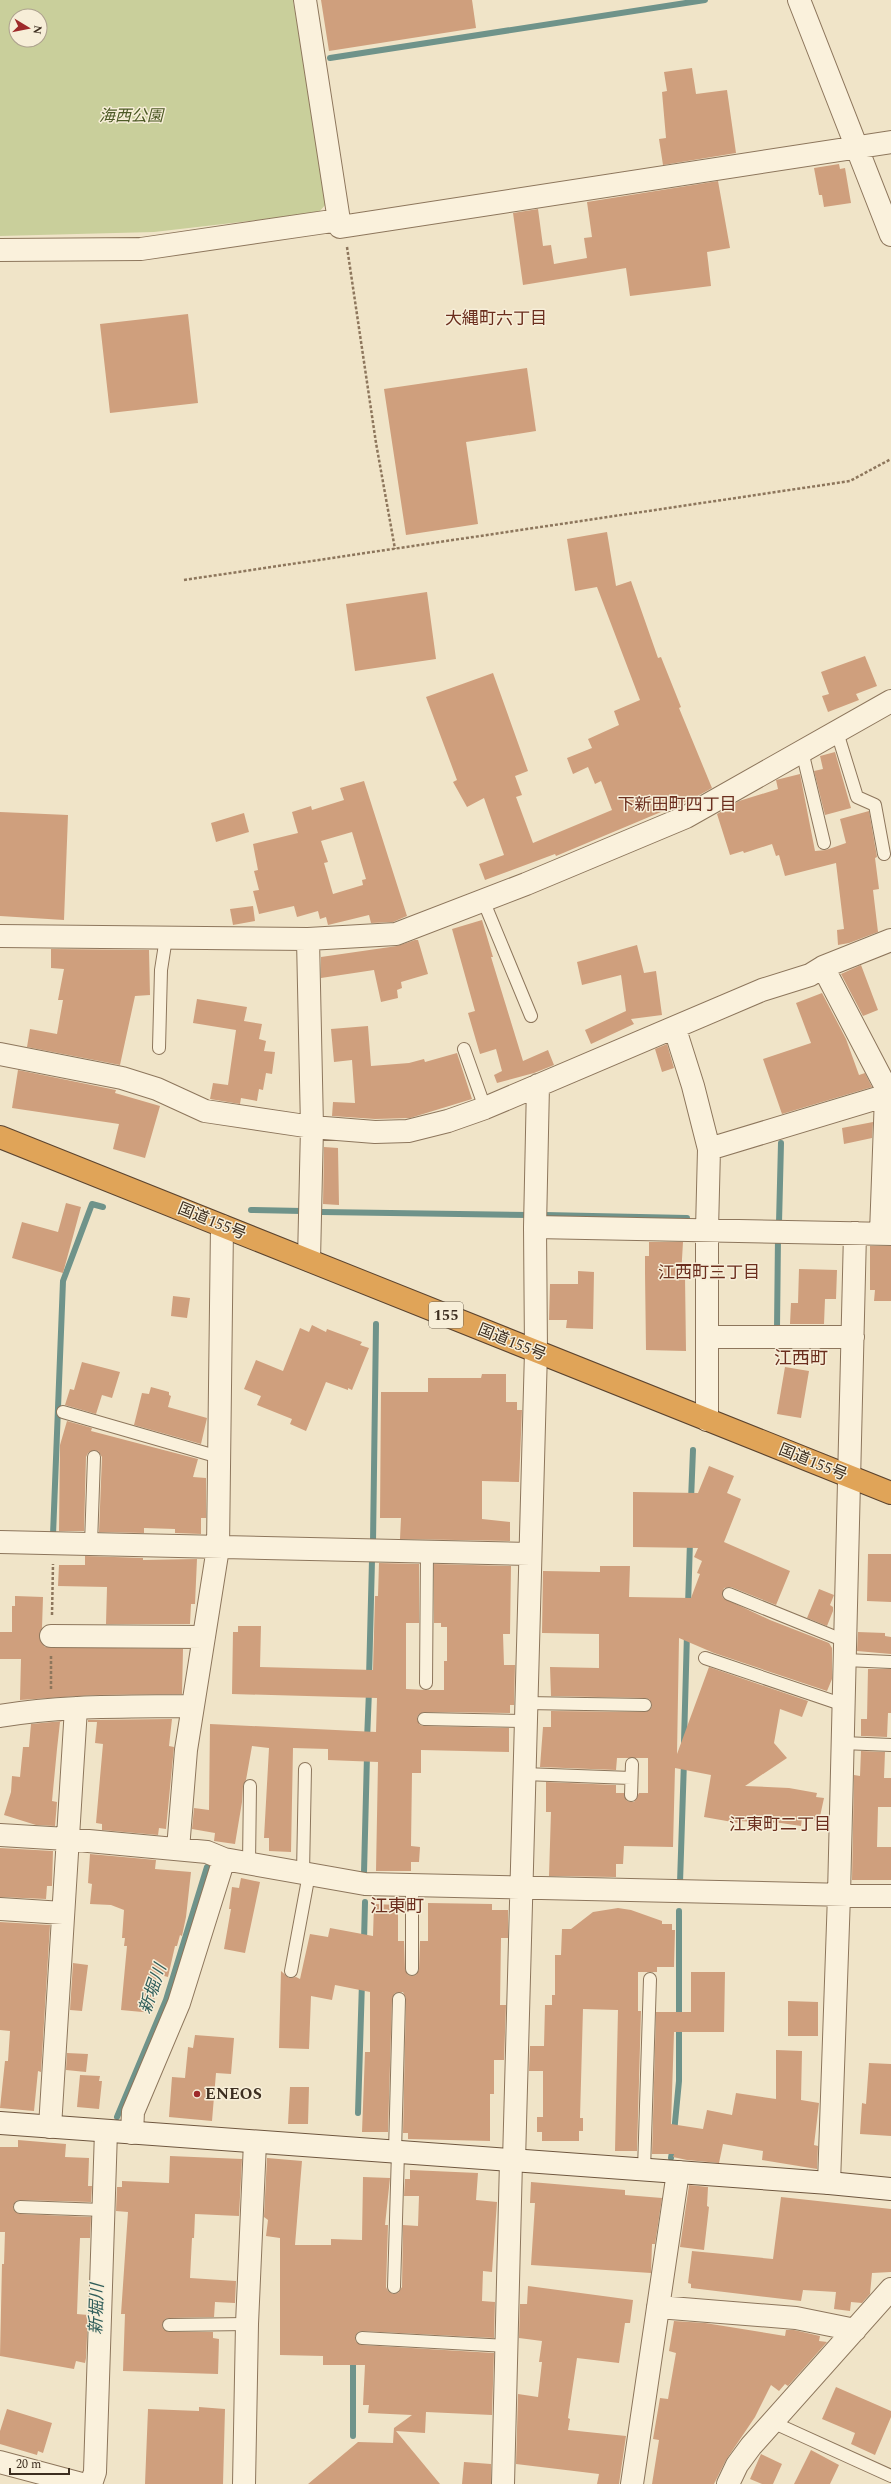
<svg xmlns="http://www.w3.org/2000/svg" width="891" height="2484" font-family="Spectral,'Noto Sans JP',serif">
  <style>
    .green { fill: #c9cf9b; fill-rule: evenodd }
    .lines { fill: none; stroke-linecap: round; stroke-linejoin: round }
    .stream { stroke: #6f938a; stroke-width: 6 }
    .building { fill: #cf9f7d; fill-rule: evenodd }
    .lane-casing { stroke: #8d765c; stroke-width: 14 }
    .street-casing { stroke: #8d765c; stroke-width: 24 }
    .secondary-casing { stroke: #6f573f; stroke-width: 24 }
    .highway-casing { stroke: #5b4430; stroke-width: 24 }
    .path { stroke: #8d765c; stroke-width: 2.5; stroke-dasharray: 3 2; stroke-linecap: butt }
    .lane { stroke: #faf1dc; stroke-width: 12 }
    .street { stroke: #faf1dc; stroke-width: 22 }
    .secondary { stroke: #faf1dc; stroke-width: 22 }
    .highway { stroke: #e0a458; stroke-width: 22 }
    .poi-dot { fill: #9e2a2b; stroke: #f7eed8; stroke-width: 1.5 }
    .labels { text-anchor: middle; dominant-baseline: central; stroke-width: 3; stroke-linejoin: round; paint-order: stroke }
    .shield { fill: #f7eed8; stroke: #756857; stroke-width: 1 }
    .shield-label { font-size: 15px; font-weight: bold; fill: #3d2e20 }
    .park-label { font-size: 16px; font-style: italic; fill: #4d5a26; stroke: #f7eed8 }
    .street-label { font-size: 16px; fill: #3d2e20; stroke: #f7eed8 }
    .poi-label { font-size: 16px; font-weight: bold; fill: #3d2e20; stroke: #f7eed8; text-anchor: start }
    .neighbourhood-label { font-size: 17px; fill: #6b2e1e; stroke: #f7eed8 }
    .water-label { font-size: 17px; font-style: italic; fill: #2f5d5a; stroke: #f7eed8 }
    .quarter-label { font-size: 18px; fill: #6b2e1e; stroke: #f7eed8 }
  </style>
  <rect width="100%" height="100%" fill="#f0e4c8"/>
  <path class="green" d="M0 0H293L327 203 318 213 154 232 0 236ZM16 16H40V40H16Z"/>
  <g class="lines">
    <path class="stream" d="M330 58 705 0
      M251 1210 302 1211
      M322 1212 528 1215
      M545 1215 687 1218
      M779 1223 781 1143
      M773 1329H777L778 1237
      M691 1500 693 1450
      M53 1535 63 1281 92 1204 103 1207
      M373 1543 376 1324
      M688 1606 690 1541
      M369 1678 372 1560
      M367 1740 369 1691
      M684 1742 687 1633
      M364 1873 367 1755
      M680 1883 684 1761
      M364 1941 365 1902
      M358 2113 362 1982
      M117 2117 166 2000 207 1867
      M674 2133 679 2081V1911
      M671 2158 673 2146
      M353 2436V2359"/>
  </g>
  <path class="building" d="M321 0H472L476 28 329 51Z
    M692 68 696 94 727 90 736 153 663 165 659 139 666 138 662 92 667 91 664 72Z
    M839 164 840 169 845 168 851 203 824 207 822 195H819L814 168Z
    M718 181 730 248 707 252 711 286 630 296 626 268 523 285 513 213 538 209 543 246 551 245 554 264 587 258 584 238 592 237 587 202Z
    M188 314 198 403 110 413 100 324Z
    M527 368 536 431 466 442 478 524 406 535 384 389Z
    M607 532 616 586 631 581 658 658 661 657 681 707 679 708 712 788 692 799 556 856 555 854 485 880 479 864 504 855 484 798 467 807 453 782 457 780 426 697 493 673 528 771 515 776 522 795 516 797 533 843 612 810 601 781 595 784 588 767 573 774 567 758 592 748 588 739 619 725 614 711 640 700 597 587 575 591 567 539Z
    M427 592 436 659 355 671 346 604Z
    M865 656 877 686 856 694 859 700 828 712 822 696 829 694 821 672Z
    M835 752 851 808 825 815 814 771 823 769 820 756Z
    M800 774 815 851 826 850 846 843 840 819 869 811 877 857 875 858 879 889 873 890 878 932 849 943 838 945 837 930 844 929 836 863 785 876 779 855 776 856 772 844 744 853 743 851 730 855 717 814 739 801 778 789 776 780Z
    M364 781 407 916 393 922 371 923 369 915 328 925 326 917 320 919 318 911 297 917 294 906 259 914 253 891 259 890 254 871 258 870 253 844 298 833 292 812 311 806 312 810 344 800 340 788ZM352 832 366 879 362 880 363 885 333 894 324 863 328 862 321 841Z
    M0 812 68 815 64 920 0 916Z
    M244 813 249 832 216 842 211 823Z
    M253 906 255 921 233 925 230 909Z
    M482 920 493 957H491L523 1061 548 1050 554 1065 534 1073 497 1083 494 1075 502 1071 496 1049 480 1054 468 1013 475 1011 452 929Z
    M415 940H418L428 974 401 982 402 988 397 990 398 998 381 1002 374 970 321 978V957L397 946Z
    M637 945 644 973 656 971 662 1015 631 1019 634 1024 591 1044 585 1030 626 1011 621 975 582 985 577 962Z
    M51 949 149 950 150 995 135 996 120 1065 27 1047 30 1029 57 1034 63 1000H58L64 969 51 968Z
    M861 965 878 1010 863 1016 841 974Z
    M822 993 846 1039 859 1075 865 1073 872 1087 782 1114 763 1059 811 1043 796 1003Z
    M197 999 247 1007 244 1021 262 1024 259 1039 266 1041 264 1051 275 1052 272 1074 266 1073 263 1090 259 1089 257 1101 241 1098 240 1104 210 1099 213 1083 228 1085 236 1030 193 1023Z
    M368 1026 371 1066 409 1063 424 1059 425 1062 457 1053 472 1099 410 1118 375 1119 332 1116 333 1102 355 1103 352 1060 334 1062 331 1029Z
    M667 1044 674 1068 662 1072 655 1049Z
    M18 1070 116 1090 115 1093 160 1106 145 1158 113 1149 119 1124 12 1108Z
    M873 1122 872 1138 844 1144 842 1128Z
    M324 1147 338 1148 339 1205 323 1204Z
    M66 1203 81 1207 63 1273 12 1258 22 1222 58 1232Z
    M649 1242H683L681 1276H685L686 1351 646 1350 645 1273V1256H649Z
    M870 1246H891V1301H874L875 1290H870Z
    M799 1269 837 1270 836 1299H825L824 1324H790L791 1303H798Z
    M578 1271 594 1272 593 1329 566 1328 567 1320H549L550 1284H578Z
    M173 1296 190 1298 187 1318 171 1316Z
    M312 1325 326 1332 327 1329 362 1342 360 1345 369 1348 352 1390 348 1388V1390L326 1382 306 1431 290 1424 292 1419 257 1405 261 1396 244 1389 256 1360 283 1371 300 1328 309 1332Z
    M82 1362 120 1372 112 1398 102 1395 96 1414 65 1405 70 1389 74 1390Z
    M785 1367 809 1371 801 1418 777 1414Z
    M482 1374H506V1402H517V1410H522L519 1482 482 1481V1519L510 1522V1541L400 1539 401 1518H380L381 1392H428V1378H481Z
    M151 1387 169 1392V1395L171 1396 168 1407 207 1418 201 1444 134 1425 142 1393 149 1394Z
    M67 1421 92 1428 91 1431 198 1459 193 1477 206 1478V1518H201V1534L175 1533V1529L144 1528V1533L99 1532 102 1457 98 1451 94 1450 88 1453 86 1457 84 1531H59L60 1445Z
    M709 1466 734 1476 727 1493 741 1499 724 1542 790 1571 776 1605 731 1587 724 1588 722 1595 723 1598 770 1620 829 1643 832 1648V1679L827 1691 714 1653 679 1638 677 1754 709 1667 808 1701 802 1717 780 1709 774 1743 787 1758 745 1786 789 1788 817 1793 816 1797 824 1798 819 1821 802 1818 801 1826 781 1823 738 1821V1823L704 1817 711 1775 675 1768 673 1847 624 1846 623 1864H616V1877L549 1876 551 1812H546V1782L616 1785V1793H624L627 1801 634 1802 639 1793H648V1758H617L616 1770 540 1767 543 1727H551V1711L645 1712 651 1709 652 1705 649 1699 645 1698 551 1696 550 1667 599 1668V1634L542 1633 543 1571 600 1572V1566H630L629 1597 691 1598 700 1574 697 1573 702 1561 694 1557 698 1548 633 1547V1492L698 1493Z
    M868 1554H891V1602L867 1601Z
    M85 1556 143 1558V1560L197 1559 195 1604H191L190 1624H106L107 1587 58 1586 59 1565H85Z
    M379 1563 419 1564V1623H406V1689L426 1690H444V1661H447V1627H441V1623H434V1564L511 1566 510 1634H503L504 1665H515L514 1705H510V1713L424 1712 418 1715 417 1719 420 1725 424 1726 509 1728V1752L421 1750V1773H412L411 1846 420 1847 419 1862H411V1871H376L378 1762 328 1760V1749L293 1748 291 1852 269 1851V1838H264L269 1748 252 1746 246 1780 243 1786 242 1802 235 1844 214 1841 215 1833 192 1829 194 1808 209 1810 210 1724 376 1732 377 1698 232 1694 233 1632H238V1626H261L260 1667 373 1670 375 1596H378Z
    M819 1589 834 1595 830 1605 833 1607V1611L827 1626 807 1618Z
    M15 1596 43 1597 42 1628 39 1636 45 1647 183 1649 182 1694 95 1695 20 1700 21 1659H0V1632H12V1606H15Z
    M858 1632 885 1633V1636L891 1637V1654L857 1651Z
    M868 1669H891V1713H888L887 1737 861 1736V1719H867Z
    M172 1719 169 1746 174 1747 166 1829 159 1828 158 1835 102 1830V1824L96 1823 103 1744 95 1743 97 1722H88V1720Z
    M63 1721 60 1722 57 1749 52 1801 57 1802 55 1826 36 1825 4 1815 11 1792 12 1776 20 1777 23 1747H29L31 1724Z
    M861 1751 885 1752 884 1778H891V1807H878L877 1847H891V1880H852L854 1775 860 1776Z
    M0 1848 53 1851 52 1886H47L46 1899 0 1897Z
    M90 1854 156 1860 155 1869 191 1872 186 1917 182 1936 180 1935 177 1946H175L168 1977 157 1974 153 2013 121 2010 127 1946H124L125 1938H122L124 1910 111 1905 90 1904 92 1884 88 1883Z
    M241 1878 260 1882 245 1953 224 1949 231 1909H229L232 1887 239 1888Z
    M428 1903 492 1904V1910H508V1938H501L500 2005H506L504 2060H494V2094H490V2141L408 2139V2133H403L406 1999 403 1992 395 1993 392 1999 388 2132H362L365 2052H370V1992L335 1985 332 2000 311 1996 309 2049 279 2048 281 1971 289 1978 296 1977 300 1979 310 1934 328 1937 330 1928 373 1936 374 1904 398 1905V1941H404L405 1969 408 1975 412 1976 416 1975 419 1969 420 1941H428Z
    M618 1908 631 1910 662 1921V1924H672V1930H675L674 1967H657V1972H638V2011H641L637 2151H615L618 2010 583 2009 580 2118H583V2131H579V2141H542V2132H537V2117H543V2071H529L530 2046H544L545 2005H552V1995H555V1955H561L562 1929H571L593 1912Z
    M0 1922 50 1925 41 2072 38 2071 34 2111 0 2108 5 2061H8L10 2031 0 2030Z
    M73 1963 88 1965 82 2011 70 2010Z
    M691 1972H725L724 2032H674L671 2124 703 2129 707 2110 732 2115 736 2093 776 2099V2050L802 2051 801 2100 819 2103 814 2145 818 2146 817 2169 762 2160 763 2151 723 2144 719 2163 687 2160 673 2157 674 2154H652L656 2012H691Z
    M788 2001 818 2002V2036H788Z
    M195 2035 234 2038 231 2074 216 2073 212 2121 169 2117 172 2077 185 2078 188 2047 193 2048Z
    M67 2053 88 2054 86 2072 66 2070Z
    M869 2063 891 2064V2136L860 2134 862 2103 866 2104Z
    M80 2075 100 2076 99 2081H102L99 2109 77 2107Z
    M290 2087H309L308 2124H288Z
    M18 2140 66 2144 65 2157 89 2158 88 2186H92L91 2202 20 2200 16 2201 13 2206 14 2211 20 2214 91 2217 90 2238H80L78 2286 77 2314 88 2315 86 2358 85 2363 76 2361 74 2369 0 2356 2 2264H4L5 2232H0V2147H18Z
    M170 2156 242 2159 239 2216 195 2214 194 2238H192L190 2278 236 2281 235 2303 215 2302 214 2317 169 2318 165 2319 162 2325 163 2329 169 2332H213V2338L219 2339 218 2374 123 2371 125 2314H121L128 2212 116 2211 117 2187H122V2181L169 2183Z
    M267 2158 302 2161 295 2245H331V2239L362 2240 363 2177 390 2178 385 2225H388L386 2287 388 2291 393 2294 398 2293 402 2287 403 2225 418 2226 419 2196H404L405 2179H410V2170L478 2173 476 2200 497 2202 492 2272 483 2271 482 2301 495 2302 494 2338 362 2331 358 2332 355 2337 356 2342 362 2345 494 2353 492 2415 426 2412 425 2433 396 2431 440 2484H308L358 2442 393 2443 394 2428 412 2415 368 2413 369 2405H363L365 2365H323V2356L280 2355V2238L266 2236 268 2220 264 2217Z
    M531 2182 625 2190V2195L662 2198 655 2244H652L651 2273 531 2265 535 2203H530Z
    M689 2185 708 2187 707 2206 709 2207 704 2250 680 2247Z
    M781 2197 891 2209V2272L872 2273 870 2294 862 2303 851 2302 850 2311 834 2309 836 2292 803 2290 801 2301 691 2288V2284L688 2283 692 2251 773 2259Z
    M528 2286 633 2300 630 2323H625L619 2363 577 2358 568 2418 570 2419 568 2430 626 2436 619 2484H597L599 2474 516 2464 518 2394 538 2397 542 2362H539L542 2341 519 2338 520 2304H527Z
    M674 2321 705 2323 785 2336 786 2330H794L820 2336 819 2341 827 2342 788 2386 785 2384 779 2391 771 2385 755 2417 726 2460 714 2484H652L659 2440 653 2439 660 2398 668 2399 676 2353 669 2351Z
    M836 2387 891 2411V2417L875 2455 851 2444 855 2433 822 2419Z
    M199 2407 225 2409 223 2484H145L148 2409 199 2411Z
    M7 2409 52 2423 43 2453 38 2451 37 2455 0 2444V2431Z
    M811 2450 839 2465 830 2484H794Z
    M761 2454 782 2464 773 2484H762L750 2479Z
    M464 2462 491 2464V2484H462Z"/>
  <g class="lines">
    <g class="lane-casing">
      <path id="lane" d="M837 732 857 797 875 805 884 854
        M802 751 824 843
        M483 900 531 1016
        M159 1048 161 970 166 938
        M464 1049 485 1108
        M63 1412 219 1457
        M91 1544 94 1457
        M729 1594 845 1641
        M705 1658 844 1705
        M845 1660 891 1662
        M426 1683 427 1552
        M526 1703 645 1705
        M424 1719 525 1721
        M843 1743 891 1745
        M524 1774 631 1778
        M631 1795 632 1764
        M249 1863 250 1786
        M303 1873 305 1769
        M412 1969V1885
        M291 1971 309 1874
        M395 2152 399 1999
        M644 2170 650 1979
        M20 2207 103 2210
        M394 2287 398 2152
        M169 2325 247 2324
        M362 2338 507 2346
        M772 2422 891 2476"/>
    </g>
    <g class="street-casing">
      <path id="street" d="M305 0 340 227 891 142
        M799 0 891 235
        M0 250 141 249 339 220
        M0 936 308 939 396 934 526 884 686 817 891 701
        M308 939 312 1127 309 1260
        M823 967 890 1095
        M675 1029 693 1086 709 1149 707 1230V1420
        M0 1054 122 1078 157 1089 205 1111 312 1127 375 1132 408 1131 448 1121 485 1108 762 990 810 975 823 967 891 940
        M538 1085 535 1227 891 1234
        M709 1149 891 1094
        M881 1233 886 1096
        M707 1337H853
        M0 1542 530 1554
        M51 1636 204 1637
        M0 1716C63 1705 128 1707 193 1706
        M0 1835 67 1839 207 1852 224 1859 365 1884 891 1896
        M178 1849 186 1750 218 1548 222 1226
        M0 1909 63 1913
        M50 2127 76 1708
        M132 2133 133 2112 179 2003 224 1859
        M514 2161 536 1351 535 1227
        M829 2183 839 1895 855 1233
        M658 2307 796 2318 855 2330
        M0 2462 82 2484
        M91 2484 95 2472 106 2131
        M244 2484 247 2324 255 2142
        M503 2484 511 2161
        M632 2484 678 2172
        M728 2484 737 2465 751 2446 891 2289"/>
    </g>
    <g class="secondary-casing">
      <path id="secondary" d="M0 2123 829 2183 891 2189"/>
    </g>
    <g class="highway-casing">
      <path id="highway" d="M0 1137 891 1493"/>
    </g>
    <path class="path" d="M347 247 376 443 395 549
      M184 580 850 481 891 459
      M52 1615 53 1564
      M51 1689V1656"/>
    <use href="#lane" class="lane"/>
    <use href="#street" class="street"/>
    <use href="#secondary" class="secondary"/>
    <use href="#highway" class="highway"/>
  </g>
  <circle class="poi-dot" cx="197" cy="2094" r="4"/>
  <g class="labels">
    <rect class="shield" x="429" y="1302" width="34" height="26" rx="3"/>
    <g class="shield-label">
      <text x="446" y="1315">155</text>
    </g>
    <g class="park-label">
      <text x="131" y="116">海西公園</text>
    </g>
    <g class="street-label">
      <text transform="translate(212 1221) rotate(22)">国道155号</text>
      <text transform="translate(512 1342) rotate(22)">国道155号</text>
      <text transform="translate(813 1462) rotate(22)">国道155号</text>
    </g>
    <g class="poi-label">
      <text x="205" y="2094">ENEOS</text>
    </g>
    <g class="neighbourhood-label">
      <text x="496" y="319">大縄町六丁目</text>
      <text x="677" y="805">下新田町四丁目</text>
      <text x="709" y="1273">江西町三丁目</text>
      <text x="780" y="1825">江東町二丁目</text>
    </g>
    <g class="water-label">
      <text transform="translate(153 1989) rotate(-71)">新堀川</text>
      <text transform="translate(97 2309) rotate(-88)">新堀川</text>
    </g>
    <g class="quarter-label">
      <text x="801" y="1358">江西町</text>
      <text x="397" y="1906">江東町</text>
    </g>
  </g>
  <g transform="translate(28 28) rotate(100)"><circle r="19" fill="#f7eed8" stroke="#ada18e"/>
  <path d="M0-3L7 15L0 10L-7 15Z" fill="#9e2a2b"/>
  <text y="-6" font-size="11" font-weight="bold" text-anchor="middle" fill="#3d2e20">N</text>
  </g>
  <path d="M10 2468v6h59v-6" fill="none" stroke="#3d2e20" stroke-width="2"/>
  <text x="16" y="2468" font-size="12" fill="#3d2e20" stroke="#f7eed8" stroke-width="3" paint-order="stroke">20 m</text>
</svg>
